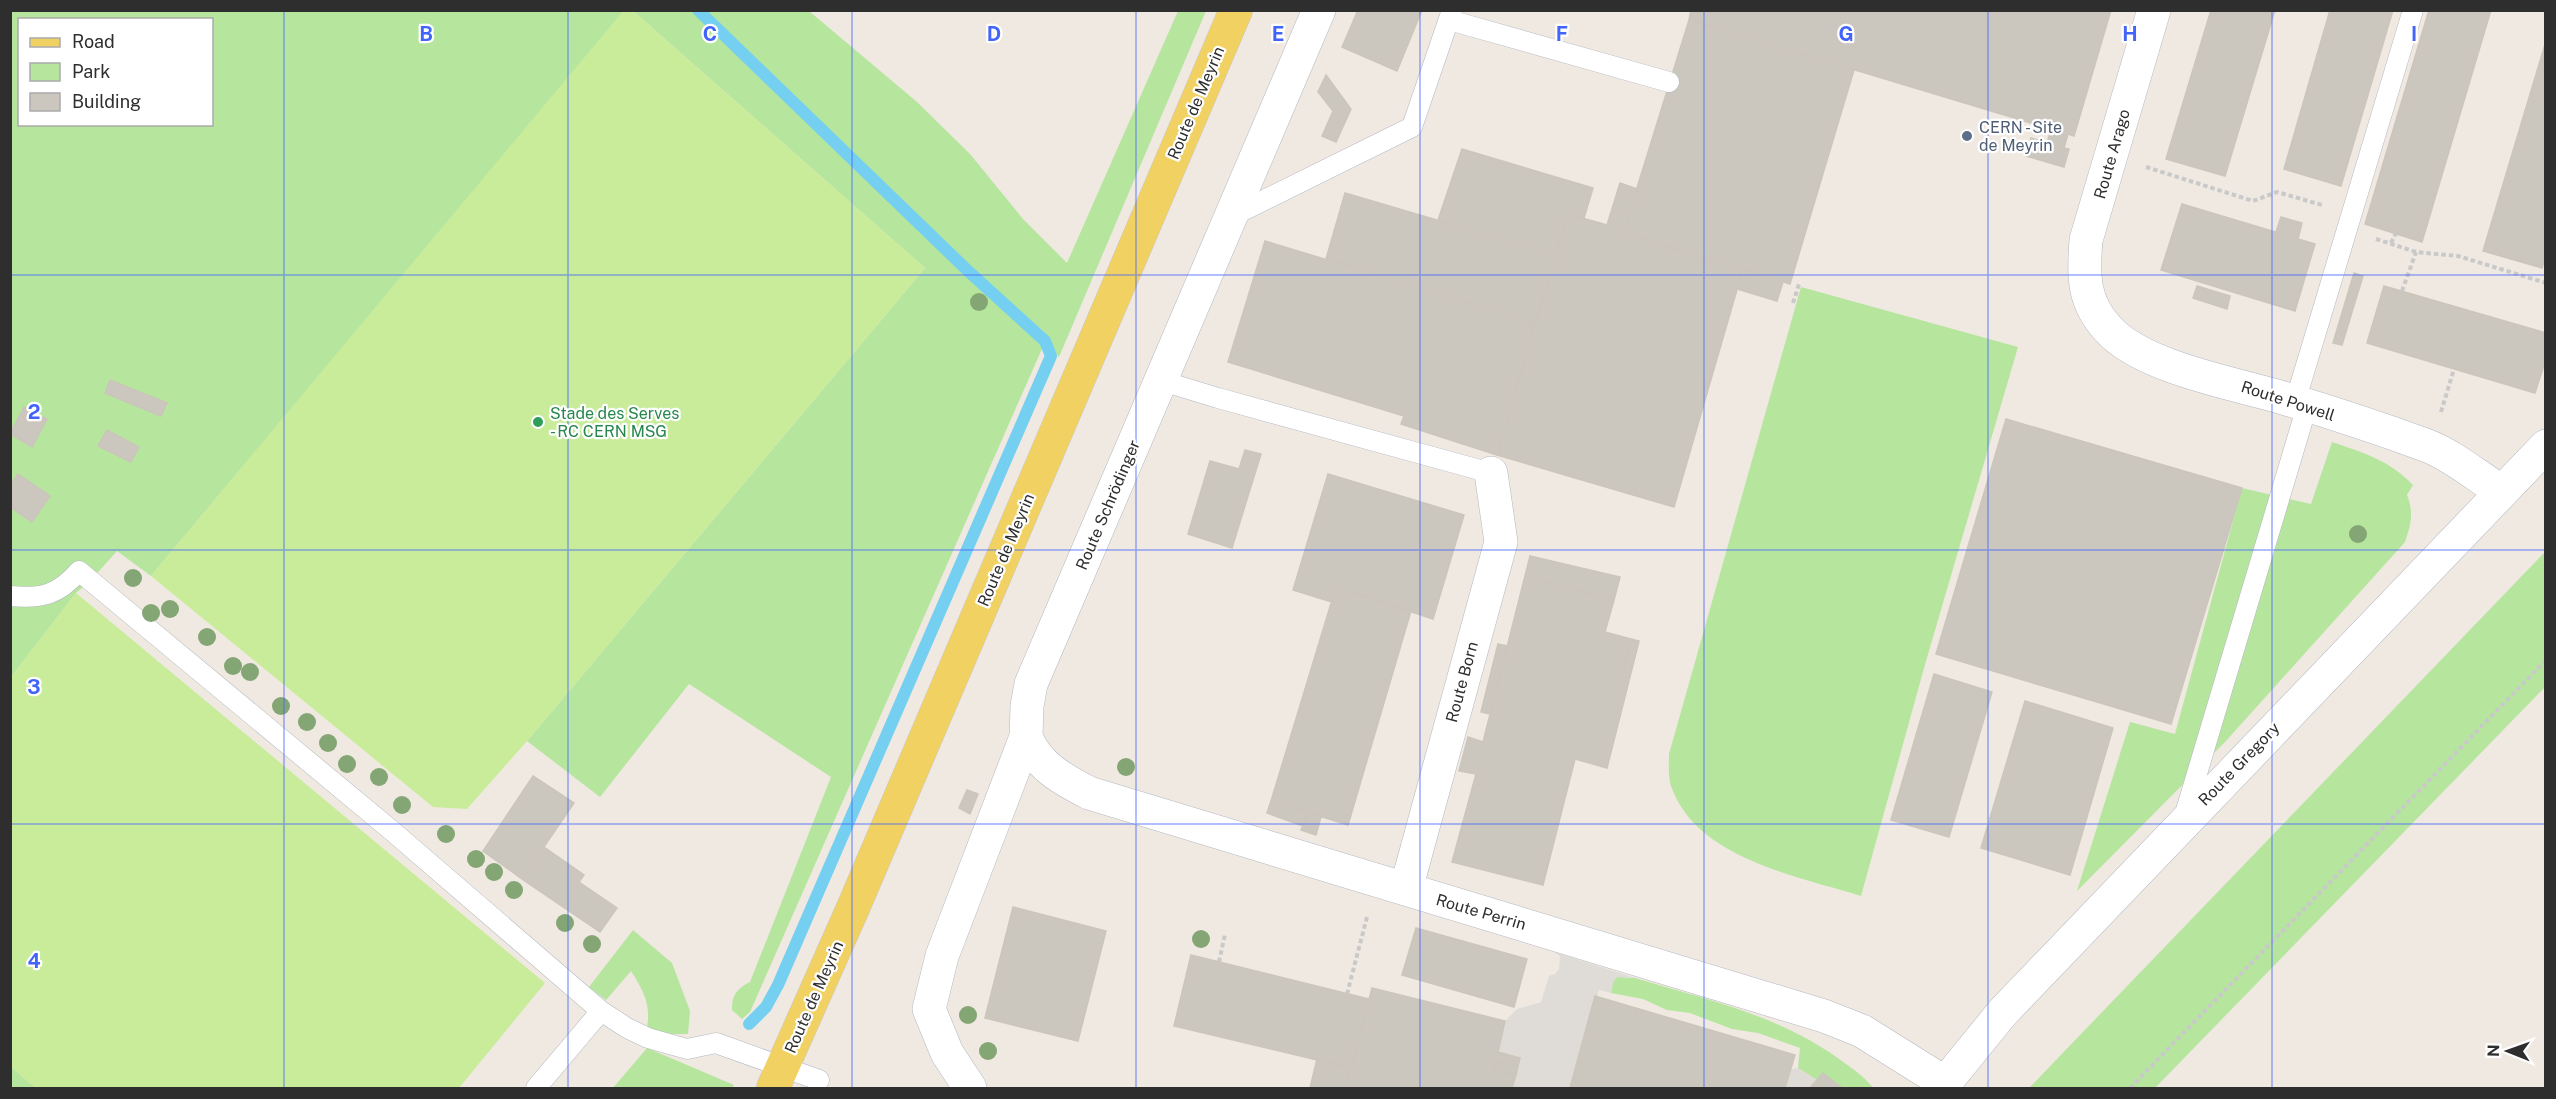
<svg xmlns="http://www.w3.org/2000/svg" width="2556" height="1099" font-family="'Public Sans',sans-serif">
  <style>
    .green { fill: #b6e59e; fill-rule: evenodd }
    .pitch { fill: #c9ec9a }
    .plaza { fill: #dfdcd8 }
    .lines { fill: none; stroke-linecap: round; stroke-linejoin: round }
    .stream { stroke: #75cff0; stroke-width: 12 }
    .building { fill: #cbc7bf; stroke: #cbc5ba; stroke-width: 1.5 }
    .lane-casing { stroke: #b4b7c1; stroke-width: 21 }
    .street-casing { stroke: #b4b7c1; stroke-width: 34 }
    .primary-casing { stroke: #c9c9c9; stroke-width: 34 }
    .path { stroke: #c9c9c9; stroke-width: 4; stroke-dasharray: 4.5 3; stroke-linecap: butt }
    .lane { stroke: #fff; stroke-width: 20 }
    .street { stroke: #fff; stroke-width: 33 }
    .primary { stroke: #f2d163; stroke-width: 33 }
    .tree { fill: #84a574 }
    .grid { fill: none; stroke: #4264fb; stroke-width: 1.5; stroke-opacity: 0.55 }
    .service-dot { fill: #5c6f8a; stroke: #fff; stroke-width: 2 }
    .leisure-dot { fill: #2e9e5b; stroke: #fff; stroke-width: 2 }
    .labels { text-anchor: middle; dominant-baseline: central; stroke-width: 4.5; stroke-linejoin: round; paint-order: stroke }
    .street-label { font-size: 16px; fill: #2e2e2e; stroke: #fff }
    .service-label { font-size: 16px; fill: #4e5e75; stroke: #fff; text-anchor: start }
    .leisure-label { font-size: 16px; fill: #27864d; stroke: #fff; text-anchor: start }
    .grid-label { font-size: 20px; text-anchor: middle; font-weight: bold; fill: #4264fb; stroke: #fff; stroke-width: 4.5; stroke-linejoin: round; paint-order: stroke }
  </style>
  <rect width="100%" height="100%" fill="#efe9e1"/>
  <path class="green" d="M10 11H624L151 576 117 551 91 580 76 593 11 677ZM20 20H212V124H20Z
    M633 11H809L917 102 970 154 1023 219 1067 263 1178 11H1206L1059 357 1045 342 750 1012 742 1019 732 1010C732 994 737 989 750 982L831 777 689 684 600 797 527 741 925 268Z
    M1801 287 2018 347 1926 661 1861 896C1796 876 1696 858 1671 786 1668 776 1669 764 1669 754Z
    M2332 442C2364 453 2389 460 2413 485L2407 495C2414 512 2411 525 2405 542L2225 742 2077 891 2130 722 2175 734 2242 488 2311 504Z
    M2545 552V687L2155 1088H2029Z
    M633 930 672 963 690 1011 688 1034H670L647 1028C651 1004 644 992 631 971L606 1000 589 987Z
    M1617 977 1635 978C1708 1000 1779 1015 1842 1061 1854 1070 1865 1077 1873 1088H1842L1823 1073 1817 1080 1798 1068 1800 1048 1758 1033 1732 1029 1690 1013 1667 1010 1643 999 1611 993 1613 982Z
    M647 1048 734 1085 732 1088H613Z
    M11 1067 36 1088H11Z"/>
  <path class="pitch" d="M624 10 633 11 925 268 527 741 467 809 433 807 151 576Z
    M76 593 545 983 459 1088H36L11 1067V677Z"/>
  <path class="plaza" d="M1554 952 1635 978 1617 977 1613 982 1611 993 1599 990 1570 1088H1512L1520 1058 1498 1052 1505 1021 1517 1009 1541 1002 1549 976 1555 974 1559 969 1560 956Z
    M1798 1068 1817 1080 1810 1088H1785L1791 1069Z"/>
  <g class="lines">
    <path class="stream" d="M698 10 967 270 1045 341 1051 356 778 985 766 1007 749 1024"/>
  </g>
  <path class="building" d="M1358 10H1422L1397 71 1342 47Z
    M1691 10H2111L2074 136 2068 134 2064 148 2069 149 2064 167 2026 156 2031 138 2047 143 2051 129 1689 20Z
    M2211 10H2275L2225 176 2166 159Z
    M2330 10H2393L2341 186 2284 169Z
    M2429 10H2491L2422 242 2365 224Z
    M1689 20 1854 70 1790 284 1623 233Z
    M2546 41V255L2542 268 2483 251Z
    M1326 75 1351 109 1336 142 1322 136 1333 111 1318 92Z
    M1462 149 1593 188 1584 218 1568 214 1556 255 1438 220Z
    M1620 183 1637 189 1623 233 1743 269 1674 507 1497 455 1568 214 1607 225Z
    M1345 193 1556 255 1535 323 1326 259Z
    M2182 204 2315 244 2295 311 2161 270Z
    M2281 217 2302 223 2298 239 2276 232Z
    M1265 241 1535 323 1497 455 1401 424 1404 416 1228 362Z
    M1743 269 1783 282 1777 301 1737 289Z
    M2354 273 2363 276 2342 345 2333 343Z
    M2197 286 2230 296 2227 309 2193 298Z
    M2384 286 2546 333V359L2535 393 2367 343Z
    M110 380 167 403 161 416 105 393Z
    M24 407 47 419 32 447 10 434Z
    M2006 419 2242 488 2171 724 1936 654Z
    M107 430 139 447 131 462 98 446Z
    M1245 450 1261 454 1232 548 1188 534 1210 461 1239 469Z
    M18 474 50 496 32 522 10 507V485Z
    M1328 474 1464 515 1433 619 1336 587 1332 602 1293 590Z
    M1530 556 1620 577 1614 600 1525 576Z
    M1525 576 1614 600 1605 632 1631 639 1622 676 1630 677 1607 768 1575 759 1543 885 1452 862 1476 774 1459 771 1468 737 1483 742Z
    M1336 587 1411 611 1348 825 1271 801Z
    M1631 639 1639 641 1630 677 1622 676Z
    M1498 644 1508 646 1490 714 1481 712Z
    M1934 674 1992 692 1949 837 1891 820Z
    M2025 701 2113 728 2070 875 1981 848Z
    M533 776 574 803 522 879 483 851Z
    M967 790 978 794 970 814 959 808Z
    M1271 801 1308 812 1303 826 1267 813Z
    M1308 812 1321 817 1316 835 1301 830Z
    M544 847 584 875 579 882 617 908 600 932 522 879Z
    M1013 907 1106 931 1078 1041 985 1018Z
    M1416 928 1527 959 1514 1007 1402 975Z
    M1191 955 1369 999 1351 1068 1174 1026Z
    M1372 988 1505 1021 1498 1052 1520 1058 1518 1066 1497 1061 1494 1070 1516 1075 1512 1088H1346Z
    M1595 996 1795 1055 1785 1088H1570Z
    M1317 1059 1351 1068 1346 1088H1310Z
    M1497 1061 1518 1066 1516 1075 1494 1070Z
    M1823 1073 1842 1088H1810Z"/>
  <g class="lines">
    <g class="lane-casing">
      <path id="lane" d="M1449 20 1669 82
        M1230 217 1412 127 1452 10
        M1162 381 1218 398 1491 473
        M2295 402 2413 10
        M10 596C42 599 58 595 79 571L391 830 601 1011 627 1028 648 1038 687 1049 716 1043 819 1080
        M2184 817 2307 406
        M536 1088 601 1011"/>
    </g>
    <g class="street-casing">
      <path id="street" d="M2154 10 2086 240C2083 276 2083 302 2108 329 2142 367 2232 383 2280 397 2330 412 2379 428 2428 446 2453 456 2478 477 2501 491
        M1026 737C1038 766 1062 779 1089 793L1824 1016 1862 1031 1945 1083
        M1406 889 1501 542 1491 473
        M970 1088 947 1053 929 1009 942 956 1026 737 1027 706 1031 684 1319 10
        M1941 1088 2002 1013 2546 446"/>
    </g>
    <g class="primary-casing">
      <path id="primary" d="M773 1088 853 908 1236 10"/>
    </g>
    <path class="path" d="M2146 167 2253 201 2277 192 2322 205
      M2376 239 2416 252 2458 256 2546 283
      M2391 243 2396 233
      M2402 291 2416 252
      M1793 303 1799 284
      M2544 364 2546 365
      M2441 412 2454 369
      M1219 962 1225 934
      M1347 994 1367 917
      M2130 1088 2546 660"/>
    <use href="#lane" class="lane"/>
    <use href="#street" class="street"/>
    <use href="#primary" class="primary"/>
  </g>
  <g class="tree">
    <circle cx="979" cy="302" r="9"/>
    <circle cx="2358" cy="534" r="9"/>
    <circle cx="133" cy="578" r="9"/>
    <circle cx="170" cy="609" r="9"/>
    <circle cx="151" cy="613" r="9"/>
    <circle cx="207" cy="637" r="9"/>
    <circle cx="233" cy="666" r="9"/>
    <circle cx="250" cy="672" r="9"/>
    <circle cx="281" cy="706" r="9"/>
    <circle cx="307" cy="722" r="9"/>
    <circle cx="328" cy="743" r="9"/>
    <circle cx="347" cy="764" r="9"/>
    <circle cx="1126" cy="767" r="9"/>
    <circle cx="379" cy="777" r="9"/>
    <circle cx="402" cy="805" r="9"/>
    <circle cx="446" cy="834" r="9"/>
    <circle cx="476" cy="859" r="9"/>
    <circle cx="494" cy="872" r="9"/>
    <circle cx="514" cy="890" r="9"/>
    <circle cx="565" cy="923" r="9"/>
    <circle cx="1201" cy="939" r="9"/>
    <circle cx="592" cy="944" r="9"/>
    <circle cx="968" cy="1015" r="9"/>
    <circle cx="988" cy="1051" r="9"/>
  </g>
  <path class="grid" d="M284 10V1088M568 10V1088M852 10V1088M1136 10V1088M1420 10V1088M1704 10V1088M1988 10V1088M2272 10V1088M10 275H2546M10 550H2546M10 824H2546"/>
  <circle class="service-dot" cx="1967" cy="136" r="6"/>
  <circle class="leisure-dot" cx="538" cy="422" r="6"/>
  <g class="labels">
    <g class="street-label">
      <text transform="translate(1196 103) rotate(-67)">Route de Meyrin</text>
      <text transform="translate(2112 154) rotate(-74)">Route Arago</text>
      <text transform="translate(2288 401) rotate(18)">Route Powell</text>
      <text transform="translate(1108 505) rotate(-67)">Route Schrödinger</text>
      <text transform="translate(1006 550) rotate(-67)">Route de Meyrin</text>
      <text transform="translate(1462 682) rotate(-75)">Route Born</text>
      <text transform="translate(2239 764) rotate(-46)">Route Gregory</text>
      <text transform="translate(1481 912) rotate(16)">Route Perrin</text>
      <text transform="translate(814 997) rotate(-66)">Route de Meyrin</text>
    </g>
    <g class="service-label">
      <text x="1979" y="127">CERN - Site<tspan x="1979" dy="18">de Meyrin</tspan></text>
    </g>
    <g class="leisure-label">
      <text x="550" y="413">Stade des Serves<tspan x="550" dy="18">- RC CERN MSG</tspan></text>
    </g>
  </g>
  <g class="grid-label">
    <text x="426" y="41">B</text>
    <text x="710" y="41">C</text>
    <text x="994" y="41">D</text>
    <text x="1278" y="41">E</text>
    <text x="1562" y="41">F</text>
    <text x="1846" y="41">G</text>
    <text x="2130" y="41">H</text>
    <text x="2414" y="41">I</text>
    <text x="34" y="419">2</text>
    <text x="34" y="694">3</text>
    <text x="34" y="968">4</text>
  </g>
  <rect width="2556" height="1099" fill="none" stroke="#2e2e2e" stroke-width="24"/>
  <rect x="18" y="18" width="195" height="108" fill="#ffffff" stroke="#ababab" stroke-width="1.5"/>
  <rect x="30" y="38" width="30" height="9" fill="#f2d163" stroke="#ababab" stroke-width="1.5"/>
  <text x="72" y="48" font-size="18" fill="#2e2e2e">Road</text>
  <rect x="30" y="63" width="30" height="18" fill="#b6e59e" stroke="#ababab" stroke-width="1.5"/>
  <text x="72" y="78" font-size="18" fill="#2e2e2e">Park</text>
  <rect x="30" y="93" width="30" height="18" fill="#cbc7bf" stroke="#ababab" stroke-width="1.5"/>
  <text x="72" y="108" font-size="18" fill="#2e2e2e">Building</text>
  <g transform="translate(2508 1051) rotate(271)" stroke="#ffffff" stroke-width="4.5" paint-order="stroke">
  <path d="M0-4.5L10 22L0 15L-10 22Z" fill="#2e2e2e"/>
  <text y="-9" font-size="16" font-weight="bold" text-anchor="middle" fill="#2e2e2e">N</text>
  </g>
</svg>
